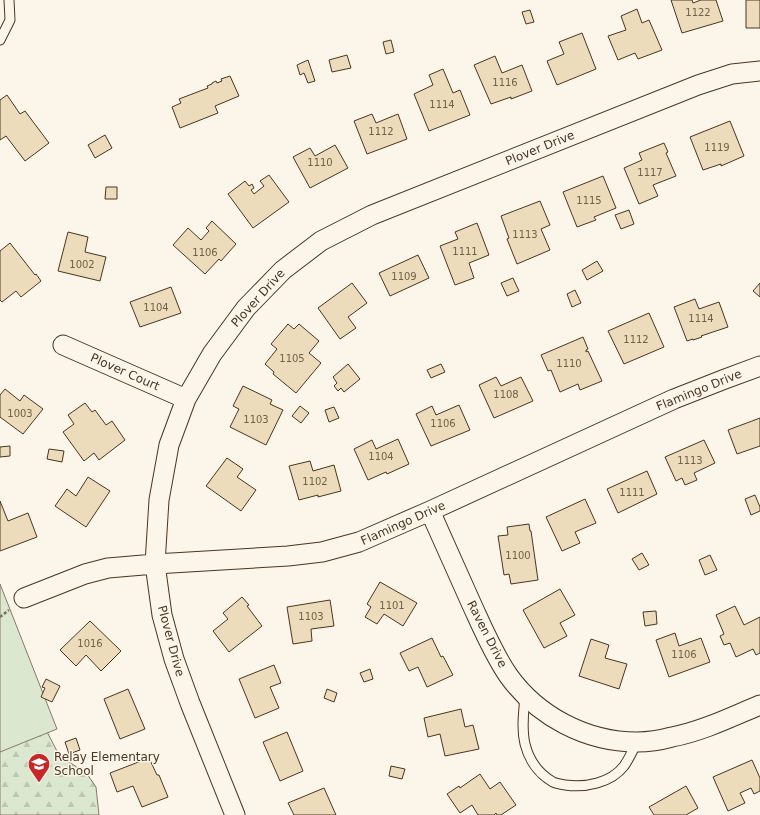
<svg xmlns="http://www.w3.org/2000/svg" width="760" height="815" font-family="'DejaVu Sans',sans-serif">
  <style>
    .forest { fill: url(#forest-firs); stroke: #887966 }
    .green { fill: #dce7d0; stroke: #887966 }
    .building { fill: #ecdcbc; stroke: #4a3520 }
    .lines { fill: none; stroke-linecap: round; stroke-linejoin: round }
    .lane-casing { stroke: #4a3520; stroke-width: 11 }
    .street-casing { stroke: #4a3520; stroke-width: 21 }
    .path { stroke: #7f6f5c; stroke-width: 2.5; stroke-dasharray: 3 2; stroke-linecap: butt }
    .lane { stroke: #fbf6e9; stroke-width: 9 }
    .street { stroke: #fbf6e9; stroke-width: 19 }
    .labels { text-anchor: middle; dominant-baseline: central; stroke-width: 3; stroke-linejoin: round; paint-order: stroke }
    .number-label { font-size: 10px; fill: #725f47 }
    .street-label { font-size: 12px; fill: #4a3520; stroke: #fbf6e9 }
    .poi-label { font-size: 12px; fill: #4a3520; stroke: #fbf6e9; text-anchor: start }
  </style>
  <defs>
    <pattern id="forest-firs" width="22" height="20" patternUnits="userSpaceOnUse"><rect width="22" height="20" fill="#dce7d0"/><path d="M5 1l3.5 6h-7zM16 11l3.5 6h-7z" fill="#bec7b2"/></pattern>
  </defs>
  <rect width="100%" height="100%" fill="#fbf6e9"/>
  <path class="forest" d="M0 622 44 726 59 755 87 774 96 787 99 815H0Z"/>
  <path class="green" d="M0 584 57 729 0 752Z"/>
  <path class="building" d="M671 0H692L693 3 701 0H716L723 21 682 33Z
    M746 0H760V28H746Z
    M637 9 642 23 649 20 662 50 638 59 635 53 618 60 608 36 626 30 621 16Z
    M530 10 534 22 526 24 522 12Z
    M582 33 596 69 557 85 547 61 564 54 559 42Z
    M391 40 394 52 386 54 383 42Z
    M347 55 351 68 332 72 329 60Z
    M495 56 502 73 522 65 532 91 511 99V97L491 104 474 65Z
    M308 60 315 81 308 83 304 73 300 75 297 65Z
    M443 69 453 93 460 90 470 115 429 131 414 94 433 85 429 75Z
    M230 76 239 96 215 106 218 113 180 128 172 107 181 103 179 99 208 88 207 86 212 84V83L216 81 217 83 222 81 221 79Z
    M7 95 20 114 25 111 49 143 25 161 6 136 0 140V100Z
    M372 114 376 123 398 114 407 139 367 154 354 121Z
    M730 121 744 156 721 166V164L703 170 690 137Z
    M105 135 112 148 95 158 88 145Z
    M664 143 668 152 666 153 676 176 653 185 658 196 639 204 624 168 642 160 639 153Z
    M335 145 348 168 310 188 293 157 310 148 315 156Z
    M269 175 289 202 253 228 228 194 245 181 249 186 252 184 254 188 251 190 254 194 264 186 260 181Z
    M603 176 616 208 594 217 596 220 577 227 563 192Z
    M106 187H117V199H105Z
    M540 201 550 225 541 229 550 250 517 264 507 239 509 238 501 216Z
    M629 210 634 224 621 229 615 215Z
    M212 221 236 244 221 261 219 259 205 274 173 245 188 228 201 240 209 231 206 228Z
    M477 223 489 255 469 263 474 278 455 285 440 246 458 239 455 232Z
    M68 232 88 237 85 252 106 257 100 281 58 271Z
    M10 243 35 275 36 274 41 281 21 297 16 291 2 302 0 300V251Z
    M418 255 429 278 390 296 379 273Z
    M597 261 603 271 587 280 582 270Z
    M513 278 519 291 507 296 501 283Z
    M352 283 367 303 348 317 356 328 340 339 318 308Z
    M760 283V297L753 291Z
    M171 287 181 313 140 327 130 302Z
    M575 290 581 303 572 307 567 294Z
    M695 299 699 309 719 302 728 327 701 336 702 337 693 340V339L687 341 674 307Z
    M649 313 664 347 624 364 608 331Z
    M288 324 294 329 299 324 319 341 309 353 321 363 296 393 273 374 274 372 265 364 277 349 271 344Z
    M583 337 588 349 586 350V352L588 351 602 381 580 390 578 384 560 392 551 370 548 371 541 355Z
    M348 364 360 379 344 392 341 388 338 391 334 386 337 383 333 377Z
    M441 364 445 372 431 378 427 370Z
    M496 377 501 386 521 377 533 401 494 418 479 385Z
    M243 386 272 400 270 404 283 410 266 445 230 427 239 409 233 406Z
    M5 389 20 401 24 395 43 409 23 434 0 417V395Z
    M85 403 92 412 95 410 106 425 112 421 125 440 99 460 94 453 84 461 63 432 74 424 68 415Z
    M459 405 470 430 431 446 416 414 432 406 436 415Z
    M300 406 309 413 301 423 292 416Z
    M334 407 339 418 329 422 325 410Z
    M760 418V446L737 454 728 430Z
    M398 439 409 464 387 474 386 472 368 480 354 449 372 440 376 449Z
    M704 440 715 463 694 473 697 480 685 485 682 478 676 481 665 457Z
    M10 446V456L0 457V447Z
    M49 449 64 451 62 462 47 459Z
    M227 458 243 469 237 477 256 490 241 511 206 486Z
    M310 461 313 471 334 465 341 491 318 497V495L299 500 289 466Z
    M647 471 657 494 618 513 607 489Z
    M88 477 110 491 86 527 55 506 67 489 76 496Z
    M755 495 760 507V511L751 515 745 499Z
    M585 499 596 523 575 532 580 543 562 551 546 517Z
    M0 501 8 521 28 513 37 537 0 551Z
    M529 524 530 531H531L538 580 511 584 509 574 504 575 498 536 508 535 507 527Z
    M642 553 649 565 639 570 632 559Z
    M710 555 717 570 705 575 699 560Z
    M380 582 417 603 403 626 384 614 377 624 365 617 371 607 367 604Z
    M560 589 575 615 560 623 567 636 544 648 523 610Z
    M242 597 249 605 247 606 262 626 229 652 213 631 228 619 223 613Z
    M330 600 334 626 311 629 312 641 293 644 287 607Z
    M735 606 744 625 760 617V653L756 655 753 649 736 657 730 643 724 645 720 636 724 634 716 615Z
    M656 611 657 624 645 626 643 612Z
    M90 621 121 651 101 671 86 655 76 666 60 650Z
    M675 633 679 646 701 638 710 662 669 677 656 640Z
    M432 638 441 657 443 656 453 675 427 687 418 667 409 671 400 653Z
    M591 639 609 645 605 658 627 664 619 689 579 676Z
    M274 665 281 683 270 687 279 708 255 718 239 679Z
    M370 669 373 679 364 682 360 673Z
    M46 679 60 686 52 702 41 697 45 688 42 687Z
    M128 689 145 729 120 739 104 699Z
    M327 689 337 693 334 702 324 698Z
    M461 709 465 727 473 725 479 749 445 756 440 734 428 737 424 718Z
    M287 732 303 771 280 781 263 742Z
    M76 738 80 750 69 754 65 742Z
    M149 758 157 775H159L168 797 142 807 133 786 117 792 110 773Z
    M752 760 760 778V791L754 794 751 788 740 793 745 803 728 811 713 777Z
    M391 766 405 769 402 779 389 776Z
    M480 774 490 789 500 782 516 805 501 815H497L496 813 494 815H478L472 805 460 813 447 794 459 786 460 788Z
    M686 786 698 808 686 815H654L649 807Z
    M324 788 336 815H294L288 803Z"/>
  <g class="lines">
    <g class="lane-casing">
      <path id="lane" d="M0 40 10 20 9 0
        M525 695C524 711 521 728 525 744 529 760 539 774 553 782 557 784 561 784 565 785 585 788 611 783 624 766 629 759 633 750 637 742"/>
    </g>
    <g class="street-casing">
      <path id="street" d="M63 345 186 399
        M430 511C444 543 458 574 472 605 483 629 493 653 508 675 537 716 586 742 637 742 648 742 661 740 672 737 703 731 731 717 760 705
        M24 598 85 574 108 568 155 564 288 556 322 552 359 542 430 511 674 399 725 379 760 366
        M235 815 190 703 174 659 162 615 155 564 159 500 169 445 186 399 212 354 246 308 283 270 321 241 372 215 698 85 732 74 760 71"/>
    </g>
    <path class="path" d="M0 617 9 610"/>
    <use href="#lane" class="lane"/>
    <use href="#street" class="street"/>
  </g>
  <defs>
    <g id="school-pin" transform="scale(1.15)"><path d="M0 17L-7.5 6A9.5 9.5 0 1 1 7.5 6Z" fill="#c62828" stroke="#fbf6e9"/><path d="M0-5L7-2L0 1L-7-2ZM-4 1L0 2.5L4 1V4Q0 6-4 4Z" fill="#fff"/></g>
  </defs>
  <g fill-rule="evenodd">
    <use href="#school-pin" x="39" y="764"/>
  </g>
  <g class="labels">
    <g class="number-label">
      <text x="698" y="12">1122</text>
      <text x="505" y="82">1116</text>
      <text x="442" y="104">1114</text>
      <text x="381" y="131">1112</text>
      <text x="717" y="147">1119</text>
      <text x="320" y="162">1110</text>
      <text x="650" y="172">1117</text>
      <text x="589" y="200">1115</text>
      <text x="525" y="234">1113</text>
      <text x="465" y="251">1111</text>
      <text x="205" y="252">1106</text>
      <text x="82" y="264">1002</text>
      <text x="404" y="276">1109</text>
      <text x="156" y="307">1104</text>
      <text x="701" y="318">1114</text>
      <text x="636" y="339">1112</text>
      <text x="292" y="358">1105</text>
      <text x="569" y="363">1110</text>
      <text x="506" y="394">1108</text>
      <text x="20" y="413">1003</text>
      <text x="256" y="419">1103</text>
      <text x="443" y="423">1106</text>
      <text x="381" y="456">1104</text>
      <text x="690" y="460">1113</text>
      <text x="315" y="481">1102</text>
      <text x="632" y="492">1111</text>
      <text x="518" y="555">1100</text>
      <text x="392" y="605">1101</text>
      <text x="311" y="616">1103</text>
      <text x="90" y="643">1016</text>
      <text x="684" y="654">1106</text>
    </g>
    <g class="street-label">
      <text transform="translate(540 148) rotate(-22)">Plover Drive</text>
      <text transform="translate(258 298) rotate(-48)">Plover Drive</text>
      <text transform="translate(125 372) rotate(24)">Plover Court</text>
      <text transform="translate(699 390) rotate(-22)">Flamingo Drive</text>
      <text transform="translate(403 523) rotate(-24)">Flamingo Drive</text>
      <text transform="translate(487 634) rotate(63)">Raven Drive</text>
      <text transform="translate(171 641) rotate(75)">Plover Drive</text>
    </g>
    <g class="poi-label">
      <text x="54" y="757">Relay Elementary<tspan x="54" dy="14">School</tspan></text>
    </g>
  </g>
</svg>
